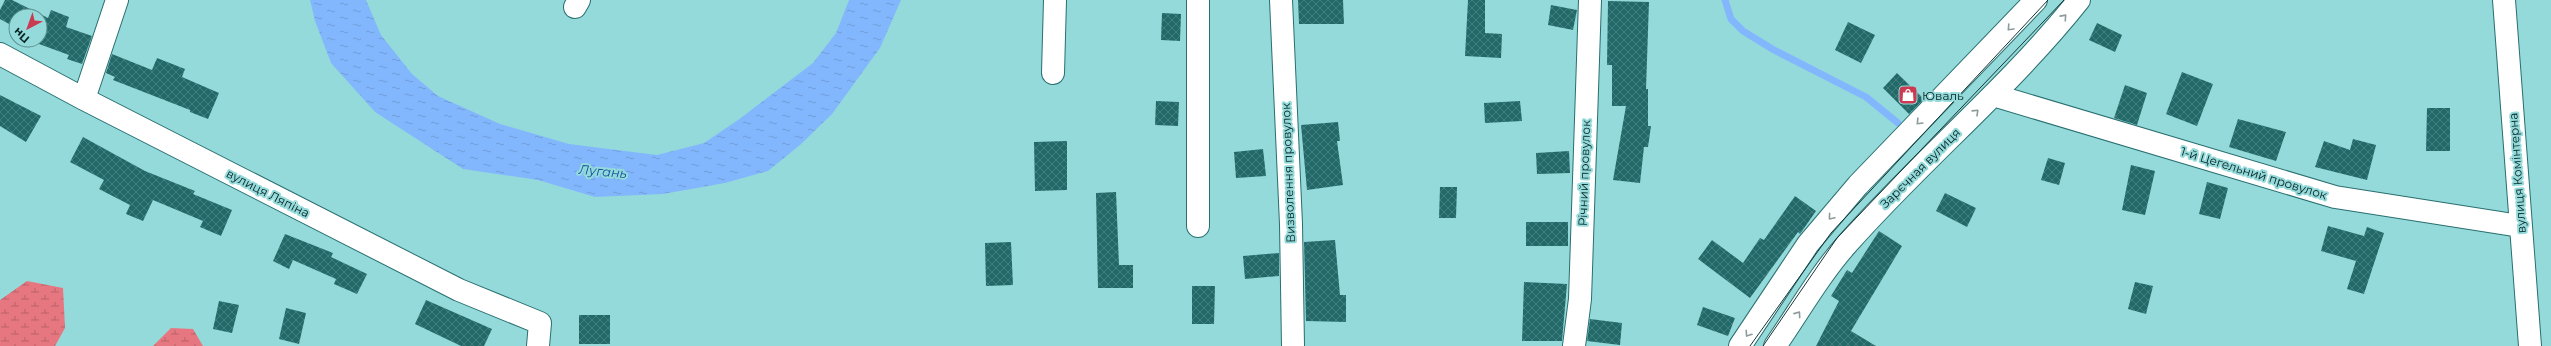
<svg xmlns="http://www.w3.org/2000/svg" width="2551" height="346" font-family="Montserrat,sans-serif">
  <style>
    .wetland { fill: url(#wetland-marsh) }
    .water { fill: url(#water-ripples) }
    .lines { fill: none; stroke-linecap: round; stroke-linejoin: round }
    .stream { stroke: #83b7fd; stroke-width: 7 }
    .building { fill: url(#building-cross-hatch) }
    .minor-casing { stroke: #296f70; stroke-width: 24 }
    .major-casing { stroke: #296f70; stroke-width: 24 }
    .minor { stroke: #fff; stroke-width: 22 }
    .major { stroke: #fff; stroke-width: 22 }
    .tram { stroke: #163737; stroke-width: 1 }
    .oneway { stroke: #8e9b9b }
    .labels { text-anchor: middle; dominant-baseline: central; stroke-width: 4; stroke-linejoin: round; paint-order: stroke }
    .poi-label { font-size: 12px; fill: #042121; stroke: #95dada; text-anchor: start }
    .street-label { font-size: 12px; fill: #042121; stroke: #95dada }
    .water-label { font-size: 13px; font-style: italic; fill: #12529f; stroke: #95dada }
  </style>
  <defs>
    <pattern id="wetland-marsh" width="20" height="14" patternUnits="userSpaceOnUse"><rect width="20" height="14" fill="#e67780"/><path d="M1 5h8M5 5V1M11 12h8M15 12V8" fill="none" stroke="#b86168"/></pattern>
    <pattern id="water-ripples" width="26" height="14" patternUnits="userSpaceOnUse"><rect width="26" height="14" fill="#83b7fd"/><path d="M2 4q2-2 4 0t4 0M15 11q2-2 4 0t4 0" fill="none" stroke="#709dd9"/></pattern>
    <pattern id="building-cross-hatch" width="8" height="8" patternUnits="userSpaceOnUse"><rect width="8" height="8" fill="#226a6a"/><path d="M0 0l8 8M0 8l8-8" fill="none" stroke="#467e7e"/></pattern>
  </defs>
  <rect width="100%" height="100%" fill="#95dada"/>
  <path class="wetland" d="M27 281 63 288 65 328 55 346H0V300Z
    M171 328 193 329 203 346H153Z"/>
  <path class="water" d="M310 0H366L381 35 412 74 438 96 500 124 569 144 657 155 704 143 738 120 813 63 836 33 849 0H901L880 48 832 114 800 145 768 171 725 183 663 194 595 197 538 180 463 169 375 112 331 63 315 21Z"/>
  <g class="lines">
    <path class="stream" d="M1725 0 1731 19 1743 31 1774 50 1866 97 1898 123"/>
  </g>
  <path class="building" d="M5 0H12L48 18 51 10 69 17 66 27 92 36 82 64 67 59 69 55 39 44 40 16H16V28L0 19V10Z
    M1298 0H1343L1344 24H1299Z
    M1468 0H1485V33L1502 34 1501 58 1465 56Z
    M1608 1 1649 2 1646 89H1648V126H1651L1648 147H1644L1640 183 1613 180 1626 106H1612V65H1607Z
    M1551 5 1577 10 1573 30 1548 25Z
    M1162 13 1181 14 1180 41 1161 40Z
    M1848 22 1875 35 1861 63 1835 50Z
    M2097 23 2122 35 2115 52 2089 40Z
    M112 54 152 70 157 58 185 69 182 77 219 93 208 119 190 112V110L113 80 115 77 106 73Z
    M2182 72 2213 84 2197 126 2166 114Z
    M1897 73 1924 99 1909 114 1883 88Z
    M2125 85 2147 93 2137 125 2114 118Z
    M0 95 41 116 26 142 0 126Z
    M1156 101 1179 102 1178 126 1155 125Z
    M1520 101 1522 121 1485 123 1484 103Z
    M2427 108H2450V151H2426Z
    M2238 119 2286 132 2276 161 2229 147Z
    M1338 122 1340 141H1337L1343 185 1307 190 1301 125Z
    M83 137 145 171 195 191 193 194 232 210 221 236 200 227 203 221 153 200 143 221 126 214 130 205 99 189 104 180 70 162Z
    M2353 139 2376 145 2367 180 2315 167 2324 141 2350 150Z
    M1067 141V190L1035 191 1034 142Z
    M1263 149 1266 176 1236 178 1234 152Z
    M1569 151 1570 173 1537 174 1536 153Z
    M2048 158 2065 163 2059 185 2041 180Z
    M2131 165 2155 171 2145 215 2122 210Z
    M2207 182 2228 188 2220 219 2199 214Z
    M1440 187H1457L1456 218H1439Z
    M1116 192 1119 265H1133V288H1098L1096 193Z
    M1945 193 1976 208 1967 227 1936 211Z
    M1795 196 1816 211 1800 234 1798 232 1750 298 1698 259 1712 240 1743 263 1760 238 1764 240Z
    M1526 222H1568V246H1526Z
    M2328 226 2364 236 2367 227 2384 233 2364 294 2347 289 2356 261 2321 251Z
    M1879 231 1902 246 1851 331 1876 346H1816L1839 301 1831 296 1847 270 1852 273Z
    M285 234 333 253 331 257 367 274 357 294 334 284 336 279 293 260 289 269 273 261Z
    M1335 240 1340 295H1346V322L1306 321 1304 242Z
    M1011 242 1013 285 986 286 985 243Z
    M1279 253V276L1245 279 1243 256Z
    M1524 282 1567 284 1562 341H1522Z
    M2135 282 2153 286 2146 314 2128 309Z
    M1192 286H1215L1214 324H1192Z
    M426 300 492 329 484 346H461L415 324Z
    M219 301 239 305 232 333 213 329Z
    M1703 307 1735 318 1728 336 1697 325Z
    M286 308 306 313 299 344 279 339Z
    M579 315H610V344H579Z
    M1590 319 1622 323 1620 345 1587 341Z"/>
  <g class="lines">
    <g class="minor-casing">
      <path id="minor" d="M1281 0 1291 224 1293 346
        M575 7 579 0
        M0 54 84 99 459 290 540 323 538 346
        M1053 73 1055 0
        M1993 95 2335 197 2520 226
        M84 99 117 0
        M1198 226V0
        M1574 346 1580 299 1590 0
        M1740 346 1808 244 1858 185 2036 0
        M1775 346C1798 313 1820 274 1847 244 1921 160 2009 88 2079 0"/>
    </g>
    <g class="major-casing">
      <path id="major" d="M2504 0 2530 346"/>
    </g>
    <use href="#minor" class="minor"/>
    <use href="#major" class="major"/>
    <path class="tram" d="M1750 346 1831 233 2048 0
      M1763 346 1837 238 2064 0"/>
  </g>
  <defs><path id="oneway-chevron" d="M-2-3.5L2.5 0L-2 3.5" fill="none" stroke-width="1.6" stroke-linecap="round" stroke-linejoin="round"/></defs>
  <g class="oneway">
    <use href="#oneway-chevron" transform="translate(2064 17) rotate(-48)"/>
    <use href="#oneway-chevron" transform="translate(2010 28) rotate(133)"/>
    <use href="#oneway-chevron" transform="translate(1976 112) rotate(-44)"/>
    <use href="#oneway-chevron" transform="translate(1919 122) rotate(134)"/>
    <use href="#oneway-chevron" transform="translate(1831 217) rotate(130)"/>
    <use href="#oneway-chevron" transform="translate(1798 314) rotate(-55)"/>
    <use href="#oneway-chevron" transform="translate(1748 334) rotate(124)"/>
  </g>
  <defs>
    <g id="shop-square" transform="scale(1)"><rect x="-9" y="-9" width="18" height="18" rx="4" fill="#ca3a51" stroke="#95dada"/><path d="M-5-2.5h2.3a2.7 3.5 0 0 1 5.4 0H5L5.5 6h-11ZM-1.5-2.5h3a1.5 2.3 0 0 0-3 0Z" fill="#fff"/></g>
  </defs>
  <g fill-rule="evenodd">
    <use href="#shop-square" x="1908" y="95"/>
  </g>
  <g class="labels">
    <g class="poi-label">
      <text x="1922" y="95">Юваль</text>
    </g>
    <g class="street-label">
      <text transform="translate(1920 168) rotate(-45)">Зарєчная вулиця</text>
      <text transform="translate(1288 173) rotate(-92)">Визволення провулок</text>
      <text transform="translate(1584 173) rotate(-88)">Річний провулок</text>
      <text transform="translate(2254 173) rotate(17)">1-й Цегельний провулок</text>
      <text transform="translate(2517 173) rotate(-94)">вулиця Комінтерна</text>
      <text transform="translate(268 193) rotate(27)">вулиця Ляпіна</text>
    </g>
    <g class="water-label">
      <text transform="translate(603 171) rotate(5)">Лугань</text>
    </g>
  </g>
  <g transform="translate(28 28) rotate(221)"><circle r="19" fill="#95dada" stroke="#5b9090"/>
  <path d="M0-3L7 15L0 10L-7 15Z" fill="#ca3a51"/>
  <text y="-6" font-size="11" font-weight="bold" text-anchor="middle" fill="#042121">Пн</text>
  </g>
</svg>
